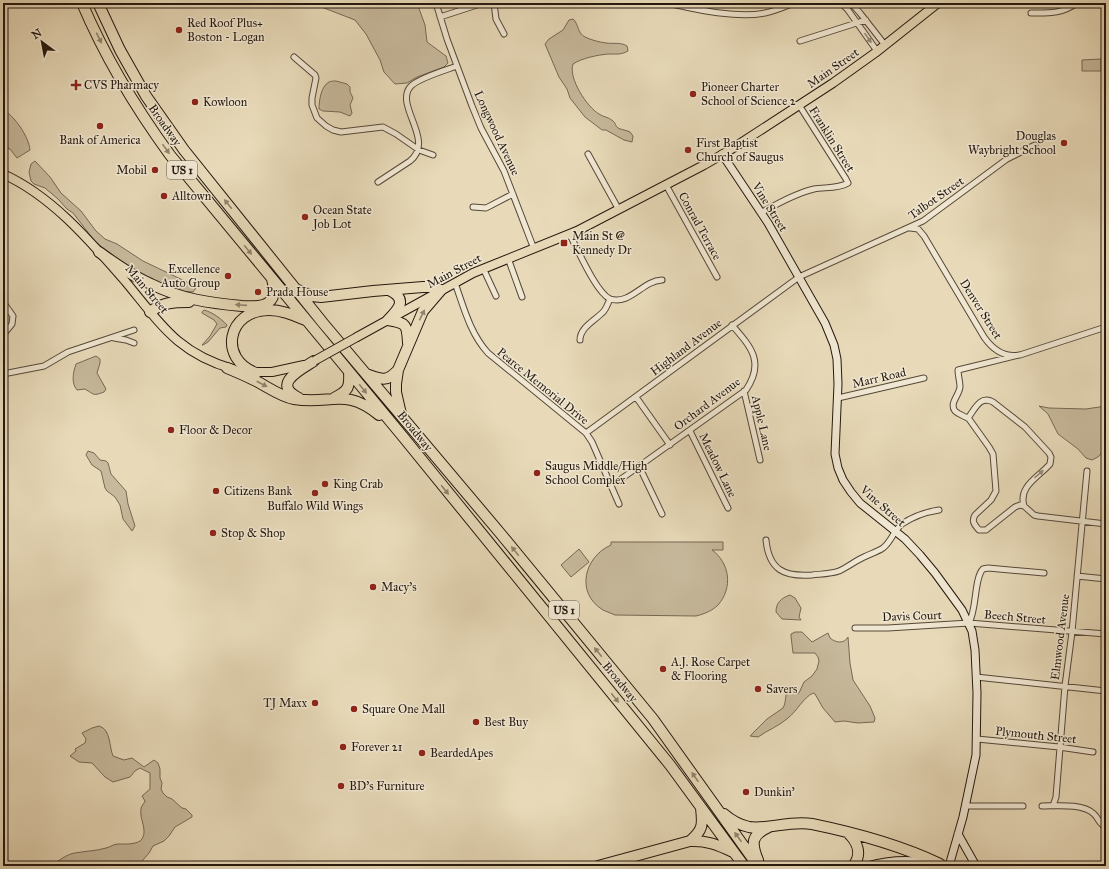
<svg xmlns="http://www.w3.org/2000/svg" width="1109" height="869" font-family="'IM FELL Great Primer',serif">
  <style>
    .green { fill: #c7b99c; stroke: #766855 }
    .lines { fill: none; stroke-linecap: round; stroke-linejoin: round }
    .street-casing { stroke: #554839; stroke-width: 7 }
    .secondary-casing { stroke: #24180e; stroke-width: 9 }
    .primary-casing { stroke: #24180e; stroke-width: 10 }
    .highway-casing { stroke: #24180e; stroke-width: 12 }
    .street { stroke: #f0e7d2; stroke-width: 5 }
    .secondary { stroke: #f0e7d2; stroke-width: 7 }
    .primary { stroke: #e8dab9; stroke-width: 8 }
    .highway { stroke: #e8dab9; stroke-width: 10 }
    .primary-bridge-casing { stroke: #24180e; stroke-width: 10; stroke-linecap: butt }
    .primary-bridge { stroke: #e8dab9; stroke-width: 8 }
    .oneway { fill: #90836c }
    .oneway2 { fill: #948a7a }
    .poi-dot { fill: #8f2418; stroke: #f0e7d2; stroke-width: 1.5 }
    .labels { text-anchor: middle; dominant-baseline: central; stroke-width: 3; stroke-linejoin: round; paint-order: stroke }
    .shield { fill: #f0e7d2; stroke: #615649; stroke-width: 1 }
    .shield-label { font-size: 11px; font-weight: bold; fill: #24180e }
    .poi-label { font-size: 12px; fill: #24180e; stroke: #f0e7d2; text-anchor: start }
    .street-label { font-size: 12px; fill: #24180e; stroke: #f0e7d2 }
  </style>
  <rect width="100%" height="100%" fill="#e8dab9"/>
  <filter id="stains"><feTurbulence type="fractalNoise" baseFrequency=".005" numOctaves="4"/><feColorMatrix values="0 0 0 0 .2 0 0 0 0 .09 0 0 0 0 .02 0 0 0 .5 -.17"/></filter>
  <radialGradient id="worn" r=".72"><stop offset=".6" stop-color="#630" stop-opacity="0"/><stop offset="1" stop-color="#630" stop-opacity=".3"/></radialGradient>
  <path class="green" d="M311 3H417L425 25 427 42 446 56 448 63 444 67 417 77 407 83 395 84 384 72 380 60 366 34 355 20Z
    M573 19C579 24 577 33 585 37 591 40 599 42 606 43 613 44 621 42 627 46L628 51C621 55 616 54 608 54 598 55 582 58 573 64 568 78 587 107 599 114 603 117 609 117 613 121 616 123 615 126 618 128 622 130 626 130 630 132L633 136 632 142 624 140 606 130H602L585 117 570 98 567 89 559 77 545 44 549 39 563 30 569 20Z
    M1101 59V71H1082V60Z
    M336 81 347 84 350 87V92L353 98 350 105 352 113 350 116 340 112 323 111 319 109C319 101 321 86 329 82 331 81 334 81 336 81Z
    M3 110C14 115 29 137 30 150L17 158 10 149 3 146V136L6 132 5 128 3 126Z
    M35 161 50 177 61 193 81 211 96 231 105 239 117 244 143 261 189 283 193 282 196 286V288L193 292 178 291 147 277 141 275 112 256 94 240 73 213 67 209 58 199 45 188 34 184 31 181 29 172 31 164Z
    M204 310C214 313 220 318 227 325L226 327 220 328 208 342 203 345H202L210 336 217 324 214 320 202 313V312Z
    M96 356 100 359V363L97 373 106 389 104 392C93 396 95 395 85 389L77 390C71 383 73 373 76 364Z
    M1039 406 1049 408 1086 409 1106 406V448L1098 457 1092 460 1086 458 1078 449 1058 434 1048 414Z
    M88 451 94 453 100 460 106 461 108 463 111 474 126 491 128 504 135 526 132 531 123 519 120 505 115 497 107 491 105 488 101 471 92 465 86 455Z
    M611 542H723V550H712C730 563 733 588 718 605 712 611 704 614 696 616L615 615C611 613 607 612 603 610 575 593 584 557 611 545Z
    M579 549 589 562 571 577 561 565Z
    M790 595 795 598 801 608 799 617 801 620 782 619 776 612C776 603 781 598 790 595Z
    M795 632H802L812 642 828 633 830 638C836 643 844 644 848 637L850 663 853 680 870 706 875 718 874 722 858 723 844 721 835 722 823 708 815 694 813 693C803 698 797 711 788 718 779 726 768 730 758 737L750 736 767 719 783 708C787 701 784 693 790 687L795 694 799 693 804 682 812 676 817 669 819 661 818 657 815 653H793L791 636V634Z
    M99 726C111 729 109 747 113 756L124 760 132 758 144 767 154 760 158 763 160 769V778L162 783 161 789 163 793 167 797 172 799 182 808 186 809 192 815V817L175 827 169 836 164 841 153 846 149 853 142 861 140 866H51C58 861 67 854 75 853 85 851 96 851 106 848 110 847 114 844 118 844 124 844 138 845 142 839 148 830 139 819 141 809 141 806 144 804 145 801L142 796 150 789V773L140 768 135 771 130 777 113 782 105 777 92 763 79 762 70 756 76 751 75 749 85 743 86 739 82 733 92 728Z"/>
  <g class="lines">
    <g class="street-casing">
      <path id="street" d="M436 3 447 39 472 106 481 128 504 171 534 249
        M494 3 496 19 504 34
        M667 3C695 9 736 19 765 13 775 11 784 7 794 3
        M841 3 848 10 877 51
        M851 3 860 13 885 45
        M1031 13C1050 13 1061 14 1077 3
        M440 17 483 3
        M800 41 866 20
        M294 57 315 75 316 78 312 98V105L317 118 326 126 333 130 341 132 383 127 396 134 419 150 433 155
        M588 154 619 210
        M378 182 410 161C436 140 393 105 411 86 419 78 446 70 457 66
        M666 185 717 277
        M473 207 486 208 513 194
        M762 212C778 204 795 193 814 189 824 187 838 189 848 183L846 179 799 105
        M910 228 918 229 924 236 984 337C993 350 1004 358 1020 355L1106 327
        M570 235C578 250 596 292 610 299 608 303 607 307 604 311 596 320 580 327 580 340
        M508 258 522 297
        M483 268 496 296
        M455 283C464 308 470 333 488 353L586 433 592 442 619 504
        M610 299C631 305 642 281 662 280
        M3 302 13 316 12 324 3 335
        M114 338 126 340 134 343
        M1019 355 958 370C958 376 960 381 960 387 959 396 949 403 955 411 959 415 965 416 969 419L989 447 993 454 996 491 991 500 975 515C971 522 975 525 979 530H986L1015 507 1020 505 1024 506
        M3 374 44 366 68 352 134 330
        M744 391 760 460
        M636 397 670 445
        M838 398 924 378
        M968 418C975 409 980 395 993 402L1025 427 1049 453 1051 457 1050 464C1039 477 1018 486 1024 506
        M690 431 728 508
        M586 433 799 277 923 221 1007 159 1035 145
        M639 466 662 514
        M621 479 746 390C765 362 751 347 732 325
        M1024 506 1034 515 1038 516 1106 524
        M766 540C769 570 784 577 812 575 821 574 831 574 839 571 848 567 855 561 864 557 870 554 877 552 883 548 892 541 893 531 902 524 912 517 926 512 939 510
        M1077 576 1106 579
        M969 623C977 609 974 578 983 569L988 568 1044 573
        M855 628H888L969 623 1106 634
        M976 677 1106 691
        M977 739 1059 747 1093 752
        M966 806H1023
        M1042 806C1056 806 1083 803 1094 814 1099 819 1099 824 1106 827
        M1053 806 1056 797 1065 686 1072 632 1087 471"/>
    </g>
    <g class="secondary-casing">
      <path id="secondary" d="M722 154 768 223 825 323 834 345 837 359 838 384 835 454 838 468 843 480 851 492 860 503 905 539 920 555 935 573 962 610 972 631 975 650 977 693 976 755 963 817 949 866
        M958 834 976 866
        M867 866C887 860 907 859 928 862"/>
    </g>
    <g class="primary-casing">
      <path id="primary" d="M3 174C52 196 90 241 125 281 160 323 177 353 233 369
        M357 337 473 273 577 231 704 165 730 150 833 83 875 53 938 3
        M250 372H272L304 365"/>
    </g>
    <g class="highway-casing">
      <path id="highway" d="M82 3C105 57 135 107 170 155L404 438 670 765 744 866
        M98 3 120 50 146 96 184 150 323 323 500 533 653 719 758 866
        M99 252C116 264 132 276 151 284 181 299 209 303 242 306 250 306 262 308 269 302 276 296 274 287 272 279
        M298 290 312 296 321 297 373 291 423 287H432L441 290 423 311 398 370 396 384V392L401 414
        M150 312C163 302 174 302 189 302
        M388 320C399 309 408 299 389 290
        M388 320C407 323 407 325 408 343
        M227 368C237 372 248 377 258 382 269 388 282 397 294 399 331 405 345 387 379 415
        M256 373C218 359 227 310 269 310 282 310 293 315 305 320
        M366 374C381 379 386 383 398 370
        M299 398C271 384 300 370 314 361
        M334 398C348 391 350 388 349 372
        M724 814C731 820 740 825 749 827 768 830 790 820 812 824 856 833 900 845 940 864
        M847 832C857 841 863 854 853 866
        M690 841C703 830 703 825 701 808
        M758 860C751 843 751 835 769 827
        M598 866 690 841C706 840 718 845 733 852"/>
    </g>
    <use href="#street" class="street"/>
    <use href="#secondary" class="secondary"/>
    <use href="#primary" class="primary"/>
    <use href="#highway" class="highway"/>
    <g class="primary-bridge-casing">
      <path id="primary-bridge" d="M314 361 357 337"/>
    </g>
    <use href="#primary-bridge" class="primary-bridge"/>
  </g>
  <defs><path id="oneway-solid" d="M-6-.8H1V-3.2L6.5 0L1 3.2V.8H-6Z"/></defs>
  <g class="oneway">
    <use href="#oneway-solid" transform="translate(99 38) rotate(64)"/>
    <use href="#oneway-solid" transform="translate(166 149) rotate(54)"/>
    <use href="#oneway-solid" transform="translate(228 204) rotate(-129)"/>
    <use href="#oneway-solid" transform="translate(248 250) rotate(51)"/>
    <use href="#oneway-solid" transform="translate(241 305) rotate(-176)"/>
    <use href="#oneway-solid" transform="translate(422 315) rotate(-64)"/>
    <use href="#oneway-solid" transform="translate(262 384) rotate(28)"/>
    <use href="#oneway-solid" transform="translate(363 389) rotate(51)"/>
    <use href="#oneway-solid" transform="translate(445 490) rotate(51)"/>
    <use href="#oneway-solid" transform="translate(515 551) rotate(-129)"/>
    <use href="#oneway-solid" transform="translate(598 652) rotate(-129)"/>
    <use href="#oneway-solid" transform="translate(615 698) rotate(51)"/>
    <use href="#oneway-solid" transform="translate(695 777) rotate(-125)"/>
    <use href="#oneway-solid" transform="translate(738 837) rotate(-126)"/>
  </g>
  <g class="oneway2">
    <use href="#oneway-solid" transform="translate(868 38) rotate(55)"/>
    <use href="#oneway-solid" transform="translate(1039 474) rotate(-41)"/>
  </g>
  <g class="poi-dot">
    <circle cx="179" cy="30" r="4"/>
    <path d="M74 79h4v4h4v4h-4v4h-4v-4h-4v-4h4z"/>
    <circle cx="693" cy="94" r="4"/>
    <circle cx="195" cy="102" r="4"/>
    <circle cx="100" cy="126" r="4"/>
    <circle cx="1064" cy="143" r="4"/>
    <circle cx="688" cy="150" r="4"/>
    <circle cx="155" cy="170" r="4"/>
    <circle cx="164" cy="196" r="4"/>
    <circle cx="305" cy="217" r="4"/>
    <rect x="560" y="239" width="8" height="8" rx="2"/>
    <circle cx="228" cy="276" r="4"/>
    <circle cx="258" cy="292" r="4"/>
    <circle cx="171" cy="430" r="4"/>
    <circle cx="537" cy="473" r="4"/>
    <circle cx="325" cy="484" r="4"/>
    <circle cx="216" cy="491" r="4"/>
    <circle cx="315" cy="493" r="4"/>
    <circle cx="213" cy="533" r="4"/>
    <circle cx="373" cy="587" r="4"/>
    <circle cx="663" cy="669" r="4"/>
    <circle cx="758" cy="689" r="4"/>
    <circle cx="315" cy="703" r="4"/>
    <circle cx="354" cy="709" r="4"/>
    <circle cx="476" cy="722" r="4"/>
    <circle cx="343" cy="747" r="4"/>
    <circle cx="422" cy="753" r="4"/>
    <circle cx="341" cy="786" r="4"/>
    <circle cx="746" cy="792" r="4"/>
  </g>
  <g class="labels">
    <g class="shield">
      <rect x="167" y="161" width="30" height="18" rx="3"/>
      <rect x="549" y="601" width="30" height="18" rx="3"/>
    </g>
    <g class="shield-label">
      <text x="182" y="170">US 1</text>
      <text x="564" y="610">US 1</text>
    </g>
    <g class="poi-label">
      <text x="187" y="23">Red Roof Plus+<tspan x="187" dy="14">Boston - Logan</tspan></text>
      <text x="84" y="85">CVS Pharmacy</text>
      <text x="701" y="87">Pioneer Charter<tspan x="701" dy="14">School of Science 2</tspan></text>
      <text x="203" y="102">Kowloon</text>
      <text x="1056" y="136" text-anchor="end">Douglas<tspan x="1056" dy="14">Waybright School</tspan></text>
      <text x="100" y="140" text-anchor="middle">Bank of America</text>
      <text x="696" y="143">First Baptist<tspan x="696" dy="14">Church of Saugus</tspan></text>
      <text x="147" y="170" text-anchor="end">Mobil</text>
      <text x="172" y="196">Alltown</text>
      <text x="313" y="210">Ocean State<tspan x="313" dy="14">Job Lot</tspan></text>
      <text x="572" y="236">Main St @<tspan x="572" dy="14">Kennedy Dr</tspan></text>
      <text x="220" y="269" text-anchor="end">Excellence<tspan x="220" dy="14">Auto Group</tspan></text>
      <text x="266" y="292">Prada House</text>
      <text x="179" y="430">Floor &amp; Decor</text>
      <text x="545" y="466">Saugus Middle/High<tspan x="545" dy="14">School Complex</tspan></text>
      <text x="333" y="484">King Crab</text>
      <text x="224" y="491">Citizens Bank</text>
      <text x="315" y="506" text-anchor="middle">Buffalo Wild Wings</text>
      <text x="221" y="533">Stop &amp; Shop</text>
      <text x="381" y="587">Macy's</text>
      <text x="671" y="662">A.J. Rose Carpet<tspan x="671" dy="14">&amp; Flooring</tspan></text>
      <text x="766" y="689">Savers</text>
      <text x="307" y="703" text-anchor="end">TJ Maxx</text>
      <text x="362" y="709">Square One Mall</text>
      <text x="484" y="722">Best Buy</text>
      <text x="351" y="747">Forever 21</text>
      <text x="430" y="753">BeardedApes</text>
      <text x="349" y="786">BD's Furniture</text>
      <text x="754" y="792">Dunkin'</text>
    </g>
    <g class="street-label">
      <text transform="translate(833 68) rotate(-35)">Main Street</text>
      <text transform="translate(165 125) rotate(55)">Broadway</text>
      <text transform="translate(497 133) rotate(65)">Longwood Avenue</text>
      <text transform="translate(832 139) rotate(58)">Franklin Street</text>
      <text transform="translate(936 198) rotate(-35)">Talbot Street</text>
      <text transform="translate(770 207) rotate(58)">Vine Street</text>
      <text transform="translate(700 226) rotate(61)">Conrad Terrace</text>
      <text transform="translate(454 271) rotate(-28)">Main Street</text>
      <text transform="translate(147 289) rotate(50)">Main Street</text>
      <text transform="translate(981 309) rotate(58)">Denver Street</text>
      <text transform="translate(686 347) rotate(-37)">Highland Avenue</text>
      <text transform="translate(879 378) rotate(-13)">Marr Road</text>
      <text transform="translate(543 386) rotate(39)">Pearce Memorial Drive</text>
      <text transform="translate(707 404) rotate(-37)">Orchard Avenue</text>
      <text transform="translate(762 423) rotate(77)">Apple Lane</text>
      <text transform="translate(415 431) rotate(51)">Broadway</text>
      <text transform="translate(718 465) rotate(64)">Meadow Lane</text>
      <text transform="translate(883 506) rotate(41)">Vine Street</text>
      <text transform="translate(912 616) rotate(-2)">Davis Court</text>
      <text transform="translate(1015 617) rotate(5)">Beech Street</text>
      <text transform="translate(1060 637) rotate(-83)">Elmwood Avenue</text>
      <text transform="translate(620 682) rotate(51)">Broadway</text>
      <text transform="translate(1036 735) rotate(6)">Plymouth Street</text>
    </g>
  </g>
  <rect width="1109" height="869" fill="none" stroke="#e8dab9" stroke-width="16"/>
  <rect x="4" y="4" width="1101" height="861" fill="none" stroke="#24180e" stroke-width="2"/>
  <rect x="8" y="8" width="1093" height="853" fill="none" stroke="#24180e"/>
  <g transform="translate(42 42) rotate(328)" stroke="#f0e7d2" stroke-width="3" paint-order="stroke">
  <path d="M0-3L7 15L0 10L-7 15Z" fill="#24180e"/>
  <text y="-6" font-size="11" font-weight="bold" text-anchor="middle" fill="#24180e">N</text>
  </g>
  <rect width="100%" height="100%" filter="url(#stains)"/>
  <rect width="100%" height="100%" fill="url(#worn)"/>
</svg>
